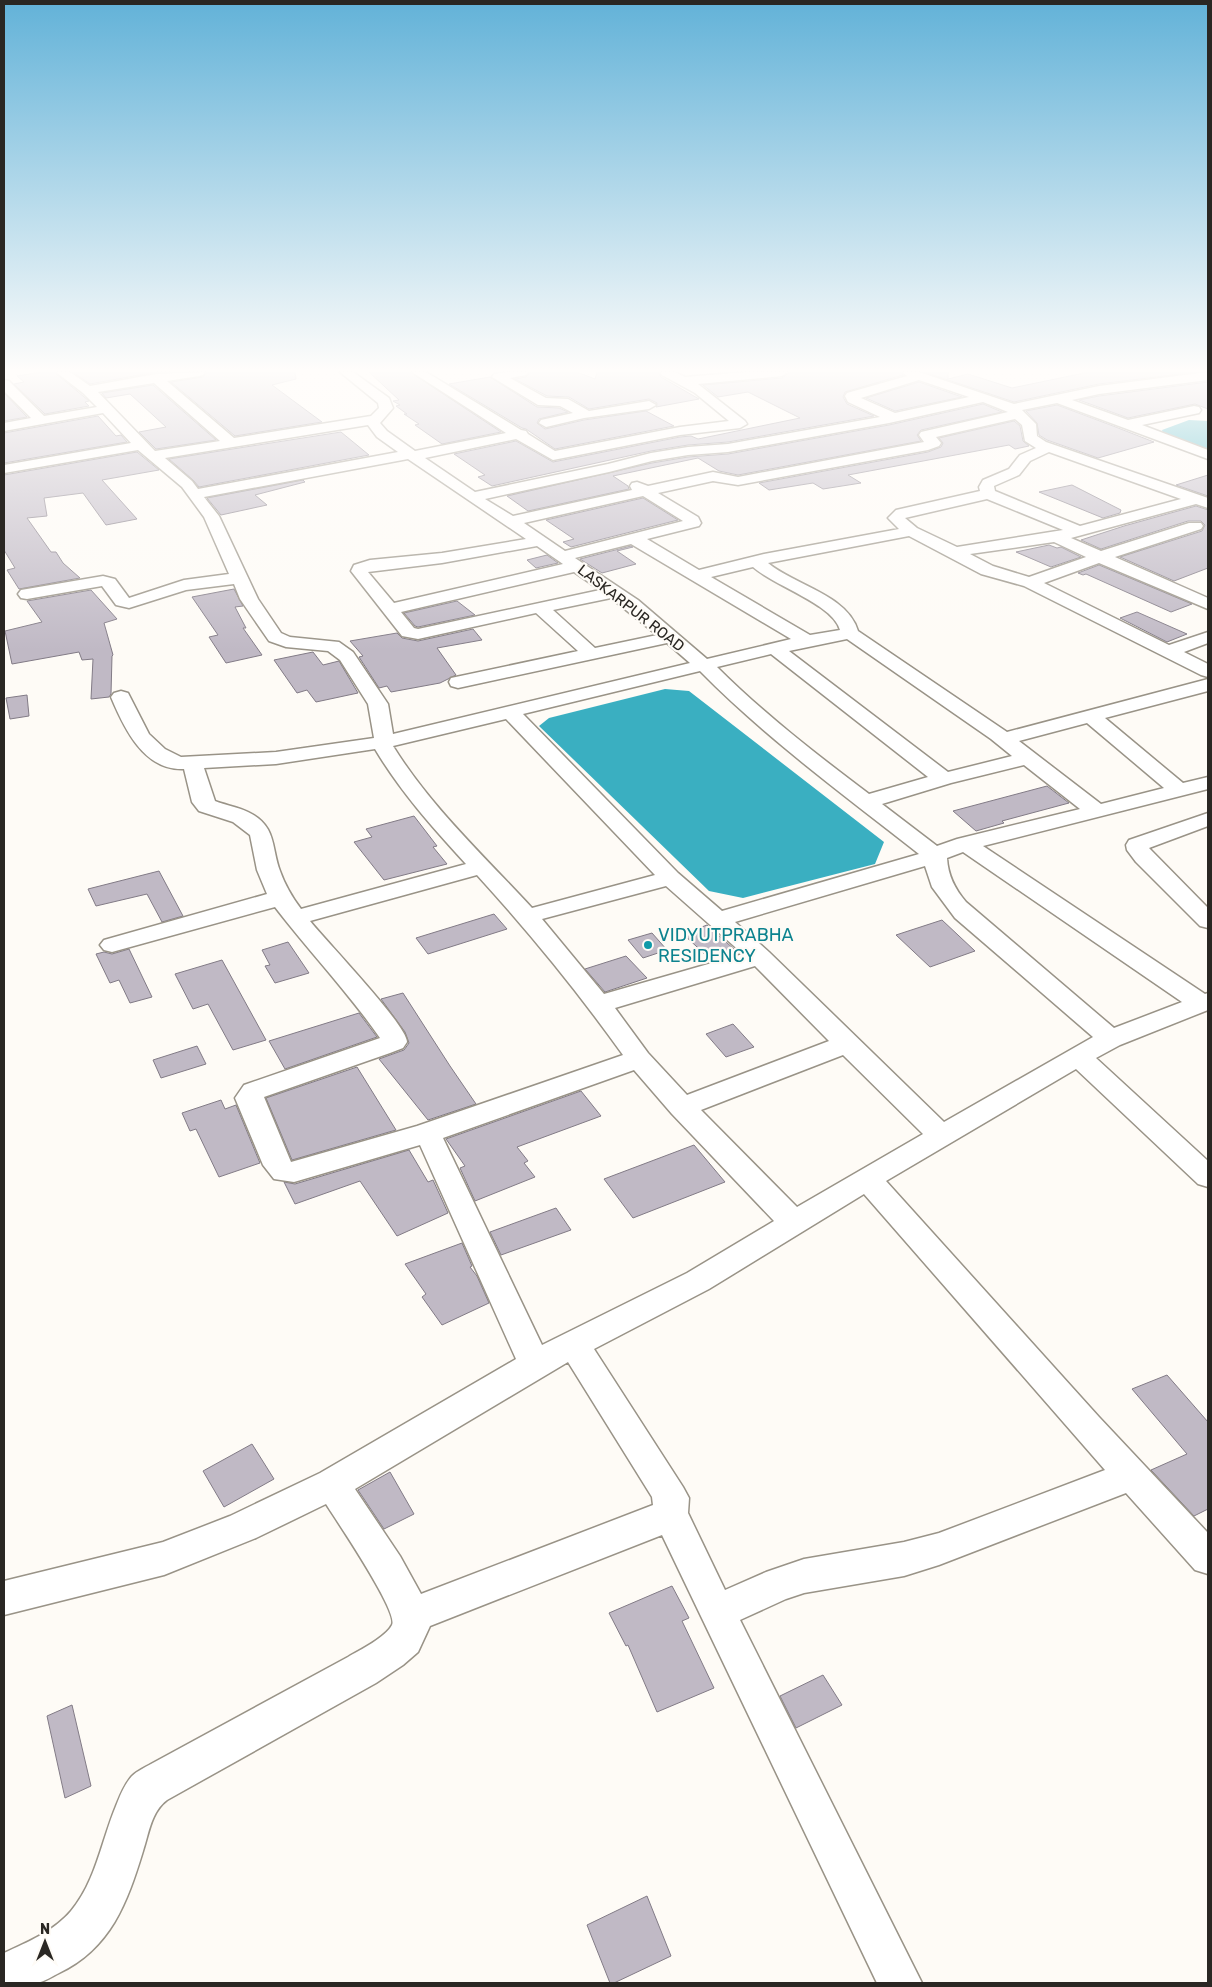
<svg xmlns="http://www.w3.org/2000/svg" width="1212" height="1987" font-family="Rubik,sans-serif">
  <style>
    .water { fill: #3aafc1 }
    .building { fill: #c0b9c5; stroke: #827b86 }
    .lines { fill: none; stroke-linecap: round; stroke-linejoin: round }
    .street-casing { stroke: #999387; stroke-width: 3 }
    .street { fill: #fff; fill-rule: evenodd }
    .culture-dot { fill: #0f9aa8; stroke: #fefbf6; stroke-width: 2 }
    .labels { text-anchor: middle; dominant-baseline: central; stroke-width: 4.5; stroke-linejoin: round; paint-order: stroke }
    .far-street-label { font-size: 15px; fill: #2a2723; stroke: #fefbf6 }
    .culture-label { font-size: 18px; fill: #0d838f; stroke: #fefbf6; text-anchor: start }
  </style>
  <rect width="100%" height="100%" fill="#fefbf6"/>
  <path class="water" d="M1189 420 1208 421V449L1164 436 1162 430Z
    M665 689 689 691 884 842 875 864 743 898 709 891 539 726 549 718Z"/>
  <path class="building" d="M42 372H54L89 401 85 402 89 406 45 414 14 384 24 382 17 376Z
    M73 372H170H156L90 384Z
    M207 372H295L296 379 272 385 322 422 235 436 171 382 203 377Z
    M369 372H410L501 432 442 444 415 425 419 424 404 414H407L396 406 400 405 393 401 399 400Z
    M530 372H577L595 379 597 372H658L661 377 699 399 656 407 657 403 649 399 589 409 569 397 547 396 515 379 526 377Z
    M790 372H900L903 375 845 392 843 397 847 404 874 416 728 442 688 445 651 451 492 486 478 477 485 475 454 454 516 441 553 462 680 437 691 436 698 439 800 418 748 392 718 397 703 385 782 378Z
    M924 372H948V379L968 374 1012 388 1089 372H1197L1099 384 1014 402Z
    M490 377 537 407 559 408 568 412 539 419 537 423 545 429 584 420 646 411 674 426 555 449 526 429 522 428 449 384Z
    M919 382 962 397 895 411 866 398Z
    M1208 382V409L1195 404 1128 418 1079 400 1099 396Z
    M153 385 216 440 156 449 139 432 166 427 130 394 106 398 102 393Z
    M4 393 27 417 4 421Z
    M983 404 1002 412 921 430 917 435 921 441 738 475 719 471 698 458 613 476 628 486 629 489 528 511 507 496 652 463 688 457 728 454 889 425Z
    M1057 405 1113 426 1154 442 1098 458 1047 440 1039 435 1037 423 1026 411Z
    M98 416 116 436 121 435 127 442 4 463V433Z
    M1014 421 1020 426 1023 441 1029 446 1015 449 1009 445 848 475 861 483 823 489 813 483 769 490 759 483 928 452 941 447 943 443 939 438Z
    M341 432 369 455 199 487 193 480 169 459Z
    M137 452 159 470 102 480 137 519 106 525 83 493 44 498 47 516 27 518 51 552H56L63 563 80 578 19 589 7 570 15 568 4 550V475Z
    M1208 475V496L1176 485Z
    M303 480 305 482 255 495 267 505 221 515 207 498Z
    M1072 485 1121 510 1120 513 1103 518 1039 492Z
    M643 498 678 520 571 547 563 542 574 539 546 520Z
    M1196 506 1208 510V568L1174 581 1120 557 1202 531 1205 525 1201 521H1188L1101 549 1081 540 1124 526Z
    M1049 545 1057 548 1061 547 1081 557 1051 567 1016 552Z
    M631 546 633 547 617 551 636 564 602 573 580 559Z
    M547 555 558 563 536 568 527 560Z
    M1099 565 1192 604 1171 612 1086 574 1083 575 1078 573Z
    M234 589 243 606 235 607 246 628H243L262 655 226 663 209 637 218 635 192 597Z
    M91 590 117 619 104 623 113 655 112 656 111 694 109 697 91 699 93 659 82 660 79 652 12 664 5 631 42 622 27 601Z
    M457 601 475 615 418 627 415 626 404 613Z
    M1137 612 1187 634 1167 642 1120 618Z
    M473 629 482 640 437 648 456 675 440 683 391 692 387 686 379 688 359 657 363 656 350 641 397 633 402 638 418 641Z
    M313 652 323 665 339 661 358 693 316 702 307 690 297 693 274 660Z
    M27 695 29 716 10 719 6 698Z
    M1047 786 1069 803 1002 821 1004 823 976 831 953 811Z
    M414 816 437 846 433 847 447 864 384 880 354 842 372 837 366 829Z
    M159 871 183 916 162 922 147 894 96 906 88 889Z
    M494 914 507 929 428 954 416 938Z
    M942 920 975 951 930 967 896 935Z
    M707 925 735 950 710 959 683 934Z
    M652 933 667 950 643 958 628 940Z
    M288 942 309 973 275 983 265 966 270 965 262 950Z
    M129 949 152 997 130 1003 119 980 110 983 96 954 104 952 112 954Z
    M626 956 647 978 605 992 585 969Z
    M222 960 266 1040 233 1050 208 1004 193 1009 175 974Z
    M403 993 450 1066 476 1104 428 1120 379 1059 404 1050 409 1043 405 1032 381 999Z
    M359 1013 377 1037 285 1069 269 1041Z
    M733 1024 754 1047 726 1057 706 1034Z
    M197 1046 206 1064 161 1078 153 1060Z
    M357 1067 396 1130 292 1160 266 1098Z
    M581 1091 601 1116 517 1147 528 1161 524 1163 535 1177 475 1201 460 1168 465 1166 446 1139Z
    M221 1100 225 1109 236 1105 260 1163 219 1177 196 1129 190 1131 182 1113Z
    M694 1145 725 1182 633 1218 604 1179Z
    M409 1150 428 1182 433 1180 448 1213 397 1236 360 1181 295 1204 284 1182 295 1184Z
    M556 1208 571 1230 501 1255 490 1232Z
    M462 1243 472 1266 470 1267 477 1276 489 1303 442 1325 422 1297 426 1294 405 1264Z
    M1167 1375 1208 1422V1509L1194 1516 1151 1470 1187 1454 1132 1389Z
    M252 1444 274 1479 224 1507 203 1471Z
    M390 1472 414 1514 384 1529 358 1490Z
    M672 1586 689 1618 682 1621 714 1688 657 1712 628 1645 626 1646 609 1613Z
    M823 1675 842 1705 796 1728 780 1696Z
    M72 1705 91 1786 65 1798 47 1716Z
    M647 1896 671 1956 614 1983H610L587 1925Z"/>
  <g class="lines">
    <g class="street-casing">
      <path id="street" d="M56 372H70L90 386 156 374 205 372 203 375 199 376 167 381 234 438 371 416 379 408 378 403 340 372H353L389 398 393 408 380 423 387 431 415 451 506 433 412 372H426L521 430 526 431 528 434 555 451 680 427 729 421 695 393 662 375 660 372H675L685 377 746 372H788L782 376 698 384 745 421 747 424 740 428 680 435 553 460 516 439 425 458 475 492 608 464 651 453 688 447 728 444 880 417 848 402 845 396 847 393 907 376 902 372H919L1014 404 1099 386 1208 372V380L1099 394 1072 400 1128 420 1194 406 1199 407 1201 410 1199 413 1142 425 1208 450V459L1057 403 1022 410 1036 424 1037 436 1046 442 1208 498V508L1196 504 1071 538 1101 551 1189 523H1201L1203 526 1201 529 1115 557 1208 598V609L1099 563 1044 583 1169 645 1208 632V643L1184 652 1208 664V677L1201 675 1024 586 981 574 909 536 768 563C794 585 848 595 858 631L1007 732 1208 679V691L1105 718 1183 783 1208 777V789L983 846 1205 994 1208 993V1010L1120 1045 1096 1058 1208 1161V1187L1198 1184 1076 1069 886 1181 1099 1417 1208 1533V1574L1195 1570 1126 1493 939 1565 904 1576 804 1593 786 1599 740 1620 922 1983H877L662 1535 430 1626 418 1652 403 1665 376 1683 167 1800C151 1812 149 1833 143 1851 127 1903 111 1948 59 1973 53 1976 45 1981 38 1983 28 1986 14 1983 4 1983V1953C28 1942 54 1931 71 1911 96 1881 101 1842 116 1806 120 1796 124 1785 132 1776 137 1771 144 1768 151 1764L348 1657C360 1650 386 1637 392 1625 399 1612 336 1520 326 1504L256 1538 164 1575 4 1615V1581L163 1542 230 1516 320 1473 516 1359 420 1145 294 1182 274 1179 263 1165 235 1098 244 1085 380 1038C348 992 308 950 275 907L112 952 104 950 100 945 104 940 267 894 257 870 250 835 233 822 199 811 192 802 184 769C144 771 124 728 111 697L114 693 121 691 128 693 149 734 165 749 181 757 276 752 374 738 368 704 340 660 328 651 286 647 269 641 240 599 234 584 186 590 129 608 116 605 102 586 27 599 21 598 18 594 21 590 103 576 115 579 129 598 184 580 229 574 204 517 182 487 138 450 4 473V465L131 443 103 413 4 431V423L31 418 4 391V380L9 381 44 416 97 407 83 393ZM919 380 969 397 895 413 861 398ZM154 383 220 441 155 451 98 392ZM983 402 1008 412 921 432 919 435 924 442 738 477 713 472 648 486 637 482 632 483 630 486 632 490 513 516 485 499 609 472 652 461 688 455 728 452 889 423ZM1015 419 1022 425 1025 441 1036 448 1020 455 1009 469 983 480 979 487 980 491 896 510 888 518 899 529 764 554 699 570 647 539 699 526 701 523 698 517 658 493 713 481 738 485 928 450 939 446 941 443 936 437ZM368 425 377 437 398 452 198 489 192 481 165 458ZM1049 452 1181 499 1080 526 995 491 994 486 1019 475 1030 461ZM408 459 526 539 442 553 370 560 354 565 351 571 402 636 418 639 536 613 578 651 451 678 449 682 451 686 458 688 667 643 690 663 393 734 388 704 353 652 339 642 290 637 281 633 258 599 219 516 204 497ZM643 496 683 521 565 551 524 523ZM987 499 1063 530 957 547 917 528 905 518ZM1054 542 1086 557 1029 577 993 566 970 554ZM631 544 791 639 707 659 638 600 575 558ZM537 546 563 564 394 603 368 572 442 563ZM753 567C774 586 833 604 840 630L810 635 711 577ZM574 572 600 590 418 629 414 628 401 612ZM611 598 657 635 595 648 553 610ZM847 639 991 739 1012 756 948 772 789 651ZM771 654 928 777 869 794C816 754 764 714 717 667ZM700 671C767 739 844 795 919 854L722 911 678 873 523 714ZM506 719 655 875 532 908C484 856 430 806 393 746ZM1087 723 1164 788 1101 804 1019 741ZM375 749C400 791 433 828 466 864L301 909C292 897 285 885 280 871 271 847 277 826 248 812 238 807 225 805 215 801L204 768 276 764ZM1024 765 1080 809 957 839 937 846 882 804 951 783ZM963 852 1182 1002 1114 1028 966 902C955 889 948 876 947 858ZM925 866 932 887 955 918 1093 1037 944 1122 769 952 735 922ZM477 875C529 932 578 992 623 1055L417 1126 291 1162 264 1097 390 1053 403 1048 407 1042C407 1025 326 941 310 921ZM666 886 743 954 604 994 542 919ZM755 966 829 1041 687 1095 648 1053 615 1008ZM843 1055 923 1134 797 1207 701 1110ZM634 1070 672 1114 774 1221 687 1273 542 1345 443 1138ZM864 1194 1105 1470 939 1533 904 1542 804 1559 766 1572 725 1590 688 1513 689 1498 683 1487 594 1349 709 1289ZM568 1362 652 1497 653 1505 421 1594 400 1556 355 1489Z
        M506 372H528L526 375 510 378 546 398 568 399 589 411 649 401 656 405 649 409 584 418 546 427 539 423 541 420 573 413 560 406 538 405 492 377 494 374Z
        M1208 813V826L1149 848 1208 908V928L1200 926 1136 862 1127 850 1126 845 1129 840Z"/>
    </g>
    <use href="#street" class="street"/>
  </g>
  <linearGradient id="sky" x2="0" y2="1"><stop stop-color="#62b2d8"/><stop offset="0.57" stop-color="#fffdfb"/><stop offset="1" stop-color="#fffdfb" stop-opacity="0"/></linearGradient>
  <rect width="1212" height="650" fill="url(#sky)"/>
  <circle class="culture-dot" cx="648" cy="945" r="5"/>
  <g class="labels">
    <g class="far-street-label">
      <text transform="translate(631 608) rotate(38)">LASKARPUR ROAD</text>
    </g>
    <g class="culture-label">
      <text x="658" y="935">VIDYUTPRABHA<tspan x="658" dy="21">RESIDENCY</tspan></text>
    </g>
  </g>
  <rect width="1212" height="1987" fill="none" stroke="#2a2723" stroke-width="10"/>
  <g transform="translate(45 1942)" stroke="#fefbf6" stroke-width="4" paint-order="stroke">
  <path d="M0-4L9 19L0 12L-9 19Z" fill="#2a2723"/>
  <text y="-8" font-size="14" font-weight="bold" text-anchor="middle" fill="#2a2723">N</text>
  </g>
</svg>
